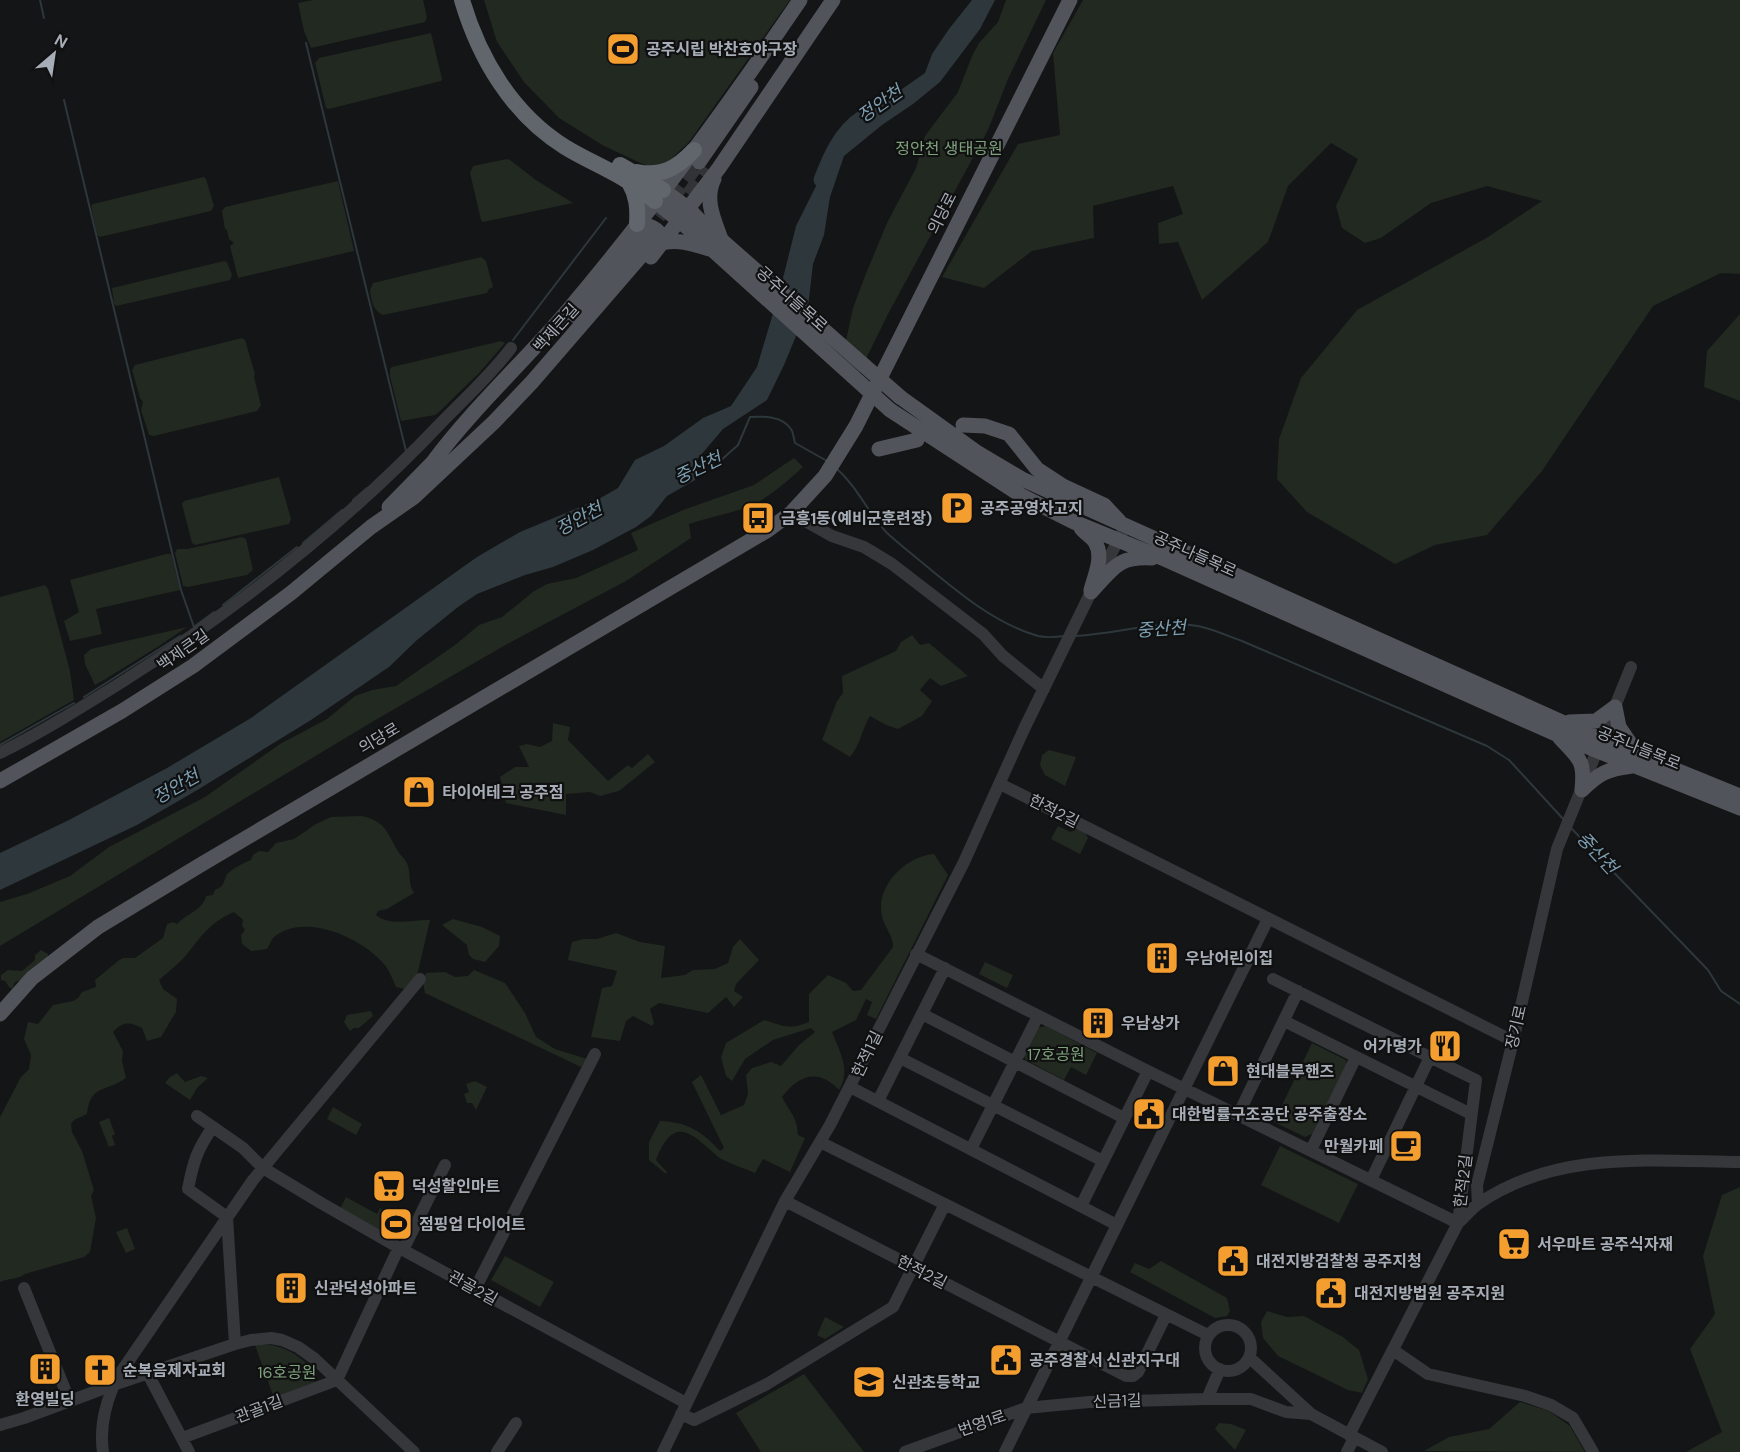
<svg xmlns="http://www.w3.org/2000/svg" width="1740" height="1452" font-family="'DM Sans','Noto Sans KR',sans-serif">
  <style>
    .green { fill: #212921 }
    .water { fill: #2d373c }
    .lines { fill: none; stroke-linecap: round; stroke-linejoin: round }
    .stream { stroke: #2d373c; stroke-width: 2 }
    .river { stroke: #2d373c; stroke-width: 15 }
    .major-tunnel { stroke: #313336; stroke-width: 15; stroke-dasharray: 15 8; stroke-linecap: butt }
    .minor { stroke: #35373b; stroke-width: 12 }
    .major { stroke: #51545a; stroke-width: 15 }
    .highway { stroke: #61656c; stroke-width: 16 }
    .major-bridge { stroke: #51545a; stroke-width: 15 }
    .labels { text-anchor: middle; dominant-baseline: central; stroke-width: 4.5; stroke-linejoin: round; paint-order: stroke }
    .poi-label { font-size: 16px; font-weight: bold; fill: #a6adb7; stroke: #101011; text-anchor: start }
    .park-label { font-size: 16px; fill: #7ea27d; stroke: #101011 }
    .street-label { font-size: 16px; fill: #a6adb7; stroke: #101011 }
    .water-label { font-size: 18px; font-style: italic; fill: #7d9fb2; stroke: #101011 }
  </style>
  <rect width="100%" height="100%" fill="#141516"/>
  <path class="green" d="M313 0H423L427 17 425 22 311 48 304 31 298 3Z
    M484 0H790L689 142 666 164 647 166 604 146 559 118 524 82 497 42Z
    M1006 0H1046L1008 79 988 130 888 314 858 375 845 361 843 354 853 308 865 276 887 223 916 168 925 136 958 92 972 56 979 43 998 22Z
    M1083 0H1740V274L1721 273 1653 306 1542 471 1487 535 1435 545 1395 564 1307 512 1277 479 1279 439 1301 378 1357 310 1488 237 1542 201 1487 186 1431 203 1381 238 1365 243 1342 228 1336 206 1358 159 1331 143 1288 186 1268 242 1202 300 1178 242 1159 244 1158 223 1183 214 1173 186 1093 206 1094 238 1032 251 984 288 942 277 1018 144 1060 135 1053 53Z
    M431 33 442 79 441 81 329 109 326 108 315 63 319 58Z
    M507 159 510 160 536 180 573 203 483 222 481 220 470 173 473 166Z
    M204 177 206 179 214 206 211 211 100 237 97 235 91 206 93 204Z
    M338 181 354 251 238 278 230 246 234 243 229 239 227 230 225 229 222 211 225 207Z
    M481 257 486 261 493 287 489 289 487 293 383 315C373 311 371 300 370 290L373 283Z
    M224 261 227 262 232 275 230 280 116 306 114 304 112 288Z
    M1740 314V401L1704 387 1707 351Z
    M242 338 245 340 255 374 254 377 261 405 257 411 154 436 149 435 141 410 143 402 140 398 132 370 135 365Z
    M501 341 505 343 479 373 440 411 435 415 401 421 390 376V369L392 367Z
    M794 458 803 467C785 483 767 500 745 508 727 514 707 518 689 524L691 538 626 581 509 643 372 722 0 946V902L27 894 70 876 109 847 205 797 280 744 327 719 355 696 372 690 396 686 455 645 479 625 502 617 534 591 547 584 576 578 638 550 631 533 683 510 754 485Z
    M279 477 291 519 289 524 195 545 192 543 182 504 184 501Z
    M242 537 246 539 253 570 247 575 188 587 183 586 175 553 177 549H187Z
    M166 554H171L180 590 96 609 102 634 70 641 64 621 79 612 70 580Z
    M45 585 48 589 70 671 74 700 0 742V597Z
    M187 627 159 646 104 680 95 685 85 664 84 655 91 649Z
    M912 635 920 645 929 643 968 676 941 686 930 678 920 690 932 701 922 716 898 729 886 725 870 716C862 729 860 746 850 757L822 740 837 701 843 693 842 676 896 651 901 642Z
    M553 723 570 727 568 740 608 781 628 765 632 768 648 754 655 762 619 791 600 796 590 792 566 794V815L506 803 500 777 515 767H529L519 746 527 744 540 747 552 741Z
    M1049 750 1076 757 1065 786 1045 775 1040 765 1042 755Z
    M361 816C388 821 387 835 400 854 403 858 407 861 408 866 411 876 408 884 414 893L387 909 378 911 376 915C390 927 413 919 430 920L416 980 404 989 396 987C393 980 389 969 383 963 361 938 305 912 274 937 271 940 269 946 267 949L251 951 242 944 241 935 245 930 242 925 243 920 234 912C211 922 203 934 188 953 180 963 169 971 159 980L163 989 177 999 176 1012 161 1037 147 1041 142 1028C129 1022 124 1021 113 1032L123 1051 122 1061 126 1078C107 1092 90 1084 87 1114L74 1120 71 1124 72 1132 82 1151 94 1190 91 1196 96 1218 90 1252 84 1257 25 1274C17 1280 9 1278 0 1282V1117L21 1077 29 1069 31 1055 24 1039 28 1022 38 1024 53 1005 73 1001 78 998 82 992 96 987 95 980 118 961 123 958H135L163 938 167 924 173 922 177 924C186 914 204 909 206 896L213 895 215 890C224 886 223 884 226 876 229 870 245 862 251 860L253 855 259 851 268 852 276 843 294 839 316 824 331 817Z
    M1058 826 1070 832 1079 828 1086 834 1088 838 1080 854 1051 839Z
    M934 854 948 875 876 1019 867 1015 872 1002 866 999 856 1020 832 1032C840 1053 851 1069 839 1090 818 1068 799 1075 782 1097 790 1113 797 1116 798 1135L805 1138 790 1172 763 1159 755 1173C746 1169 722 1161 717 1156 691 1133 674 1114 656 1160L667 1172 666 1174 649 1160V1142L660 1121C687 1122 702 1131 720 1151L724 1148 692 1082 701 1075 721 1115 744 1105 748 1094 746 1075 752 1068 771 1062 781 1066 799 1045 815 1032 811 1028 773 1040 745 1059 732 1081 726 1076 721 1057 726 1043 764 1020C784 1026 789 1030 809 1022V994L828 975 846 983 853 991 861 990 893 947C893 935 884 927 882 916 875 886 906 856 934 854Z
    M453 919 482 927 500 936 499 946 485 962 473 959 469 955 467 945 442 925Z
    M616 933 640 942 665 946 661 978 685 975 693 970 715 969 728 963 733 947 740 939 759 960 736 984 734 991 743 997 734 1007 726 997 708 1013 659 1003 650 1009 654 1023 652 1026 633 1016 626 1021 620 1041 591 1037 602 988 612 986 617 971 568 960 572 942 583 939H597Z
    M41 950 48 954V957L25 979 15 982 12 989 9 987 5 981 1 980V975L8 970 22 971 35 960V955Z
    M985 962 1013 975 1007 988 979 974Z
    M474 970 505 983 525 1013 536 1037 555 1049 587 1059 581 1067 425 993 423 983 426 973 445 972 455 977 468 976Z
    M371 1011 373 1016 359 1028H354L350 1031 344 1022 347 1015Z
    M1046 1026 1097 1053 1086 1075 1071 1067 1064 1080 1026 1060 1023 1055 1037 1028Z
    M1312 1043 1346 1060V1068L1312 1134 1305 1137 1274 1122Z
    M177 1073 185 1082 201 1076 208 1078 197 1088 190 1100 165 1083 170 1077Z
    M475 1081 487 1087 476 1110 472 1103H467L464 1094 469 1092 466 1084Z
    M333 1107 362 1124 356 1135 327 1119Z
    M109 1118 115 1134 112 1136 115 1145 109 1147 99 1122Z
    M1280 1146 1358 1184 1339 1223 1261 1185Z
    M1740 1187V1452H1686L1722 1432 1690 1349 1715 1314 1703 1256 1722 1195Z
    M346 1197 377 1214 380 1208 387 1212 381 1231 340 1209Z
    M127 1228 135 1249 126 1253 116 1232Z
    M505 1256 554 1282 540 1307 491 1280Z
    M1161 1261 1227 1298 1230 1311 1227 1316 1215 1318 1130 1272 1135 1263 1149 1269Z
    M1267 1311 1287 1317 1304 1316 1343 1337 1359 1350 1368 1379 1362 1393 1348 1390 1278 1356 1263 1338 1261 1322Z
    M825 1317 844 1327 825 1339 817 1335Z
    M255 1345C281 1342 299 1355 317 1373L315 1382 274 1398Z
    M804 1374 864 1452H761L736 1413Z
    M1520 1402 1549 1411 1570 1426 1585 1452 1424 1451 1449 1437 1489 1429Z
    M1219 1423 1231 1424 1246 1430 1235 1450 1215 1429Z"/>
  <path class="water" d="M972 0H995L980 29 940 82 913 104 882 125 844 156 830 197 824 235 813 264 808 307 784 365 767 400 723 429 695 462V480L667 496 651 516 636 527 593 550 553 567 525 575 477 594 458 607 417 640 389 667 311 720 199 789 137 825 0 890V853L67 821 167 768 251 718 477 557 520 532 597 500 618 488 635 460 664 446 703 418 731 406 757 367 780 290 796 226 828 162 849 126 925 73 932 54 949 29Z"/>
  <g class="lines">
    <path class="stream" d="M40 0 44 18
      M306 43 406 451
      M64 100 181 590 194 627
      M513 340 606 218
      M836 468C857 486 868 513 887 533 897 542 908 551 919 560 954 589 993 623 1038 636 1046 638 1057 637 1065 636
      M693 473 706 460 719 462 738 445 750 417C764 416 782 416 791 429 793 432 794 439 795 443L827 461
      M353 500 367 488
      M303 543 342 510
      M223 605 297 547
      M195 626 214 612
      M1074 636C1115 634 1158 620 1198 626 1213 629 1228 636 1242 641L1487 746 1509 760 1565 821
      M84 697 180 636
      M0 745 74 703
      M1570 827 1708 970 1721 991 1740 1004"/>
    <path class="river" d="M821 180C830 156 841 131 863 117"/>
    <path class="major-tunnel" d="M675 213 708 169
      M644 235 699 162"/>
    <path class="minor" d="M791 513 832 536 864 547 892 564 983 634 1003 656 1044 689
      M0 753C42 732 82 707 122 682 238 608 345 524 440 424 464 399 491 375 511 348
      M1000 784 1513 1041
      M916 954 1148 1071 1458 1223
      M1273 979 1476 1080 1458 1223
      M922 1014 1124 1118
      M1284 1021 1471 1114
      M900 1058 1103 1161
      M850 1087 1117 1225
      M878 1101 945 968
      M1238 1115 1298 991
      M197 1116 243 1148 263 1168 321 1203 403 1250 686 1403
      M213 1127C197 1149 193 1163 188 1189L227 1217 235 1344
      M820 1142 1208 1335
      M971 1149 1038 1016
      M1311 1150 1356 1057
      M1371 1180 1430 1057
      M785 1201 1126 1376H1133L1138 1372 1166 1315
      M1478 1204 1477 1185 1513 1041 1557 849 1631 667
      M1081 1206 1148 1071
      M403 1250 445 1165
      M24 1288 70 1402
      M475 1289 595 1054
      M1205 1348a23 23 0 1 1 46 0a23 23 0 1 1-46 0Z
      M1393 1350 1428 1374 1525 1396 1551 1405 1573 1418 1593 1452
      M1249 1357 1311 1414
      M148 1374 189 1452
      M1207 1399H1251L1286 1412 1311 1414 1382 1452
      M681 1414 694 1420 767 1384 893 1307 945 1204
      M0 1425 24 1418 113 1385 235 1344 251 1340 271 1338 282 1340 298 1347 315 1359 414 1452
      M1349 1435 1458 1223C1465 1217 1471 1209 1478 1204 1556 1150 1651 1161 1740 1162
      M182 1438 337 1380 399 1247
      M103 1452C99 1425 107 1395 121 1372L253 1180 420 979
      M497 1452 516 1423
      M663 1452 785 1201 830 1125 964 862 1024 729 1091 592 1122 533
      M905 1452 1026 1408 1089 1402 1207 1399 1220 1369
      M1005 1452 1268 919
      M1347 1452 1354 1438"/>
    <path class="major" d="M699 162 751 87
      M714 179C704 199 714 220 721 239
      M663 190 689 209 703 224
      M655 201 695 234
      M637 224C650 225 662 229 662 243 680 239 693 244 710 249
      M651 257 719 168 833 0
      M576 316 644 235
      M900 397 978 453 1022 479 1602 740 1740 796
      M890 410 1022 496 1074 522 1162 558 1558 735 1740 808
      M963 425 985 426 1009 434 1037 469 1063 486 1104 505 1119 521
      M879 449 917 440
      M433 462C474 407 525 361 569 309 652 211 728 106 800 0
      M389 507 440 455
      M1081 528C1085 533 1092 537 1095 542 1104 556 1095 575 1091 590
      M1091 592C1113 569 1117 556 1152 558
      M1615 707 1619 727 1636 752
      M1569 722 1596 721 1615 707
      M1560 738C1580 759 1585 761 1582 790
      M0 781 122 711 193 666 291 593 371 527 414 497 494 422 532 382 653 242
      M1582 790C1599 773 1608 769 1632 766
      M0 1014 32 978 98 927 202 864 768 530 791 513 825 476 856 426 1070 0"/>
    <path class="highway" d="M462 0C479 58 512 114 565 147 586 160 609 169 629 182 638 188 646 195 655 201
      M620 165 663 190
      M637 172C662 177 677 168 694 150
      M629 182C637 196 638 208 637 224"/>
    <path class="major-bridge" d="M703 224 900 397
      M695 234 890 410"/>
  </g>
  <defs>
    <g id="stadium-square" transform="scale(1.725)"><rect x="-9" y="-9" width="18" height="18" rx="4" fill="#f39e2f" stroke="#101011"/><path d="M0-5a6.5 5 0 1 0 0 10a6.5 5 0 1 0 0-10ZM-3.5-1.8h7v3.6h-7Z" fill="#111"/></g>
    <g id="parking-square" transform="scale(1.725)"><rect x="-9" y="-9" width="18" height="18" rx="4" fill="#f39e2f" stroke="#101011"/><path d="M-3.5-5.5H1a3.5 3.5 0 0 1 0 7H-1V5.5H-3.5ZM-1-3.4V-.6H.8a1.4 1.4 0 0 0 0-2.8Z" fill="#111"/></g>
    <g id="bus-square" transform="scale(1.725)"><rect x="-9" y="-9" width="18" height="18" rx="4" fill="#f39e2f" stroke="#101011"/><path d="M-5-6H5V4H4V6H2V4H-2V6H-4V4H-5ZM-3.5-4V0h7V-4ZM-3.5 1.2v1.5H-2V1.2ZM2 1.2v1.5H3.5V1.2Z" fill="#111"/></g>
    <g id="shop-square" transform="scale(1.725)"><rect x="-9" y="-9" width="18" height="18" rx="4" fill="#f39e2f" stroke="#101011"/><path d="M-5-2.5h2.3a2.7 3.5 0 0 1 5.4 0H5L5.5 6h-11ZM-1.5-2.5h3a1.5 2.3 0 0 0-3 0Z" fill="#111"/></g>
    <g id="building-square" transform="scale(1.725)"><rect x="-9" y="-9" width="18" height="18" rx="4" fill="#f39e2f" stroke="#101011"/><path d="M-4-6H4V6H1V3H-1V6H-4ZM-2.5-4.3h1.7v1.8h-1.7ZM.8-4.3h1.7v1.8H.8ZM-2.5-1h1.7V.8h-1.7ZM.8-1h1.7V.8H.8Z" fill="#111"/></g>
    <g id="restaurant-square" transform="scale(1.725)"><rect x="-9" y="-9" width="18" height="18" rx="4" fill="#f39e2f" stroke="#101011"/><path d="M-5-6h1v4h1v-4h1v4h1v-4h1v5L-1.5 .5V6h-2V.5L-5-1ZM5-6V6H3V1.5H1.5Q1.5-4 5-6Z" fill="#111"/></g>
    <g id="civic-square" transform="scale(1.725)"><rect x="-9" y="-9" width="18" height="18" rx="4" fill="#f39e2f" stroke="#101011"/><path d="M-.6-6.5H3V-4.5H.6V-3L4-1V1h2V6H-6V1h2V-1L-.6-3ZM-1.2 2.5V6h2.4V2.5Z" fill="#111"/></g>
    <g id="cafe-square" transform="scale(1.725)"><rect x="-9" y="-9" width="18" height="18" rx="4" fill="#f39e2f" stroke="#101011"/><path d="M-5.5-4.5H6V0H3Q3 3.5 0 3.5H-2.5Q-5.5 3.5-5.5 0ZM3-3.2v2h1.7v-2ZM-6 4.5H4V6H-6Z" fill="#111"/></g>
    <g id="supermarket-square" transform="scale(1.725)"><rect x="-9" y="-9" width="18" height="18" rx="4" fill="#f39e2f" stroke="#101011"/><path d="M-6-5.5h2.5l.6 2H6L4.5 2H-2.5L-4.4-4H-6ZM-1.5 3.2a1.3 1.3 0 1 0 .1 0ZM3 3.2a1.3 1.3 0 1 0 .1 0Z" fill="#111"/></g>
    <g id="church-square" transform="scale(1.725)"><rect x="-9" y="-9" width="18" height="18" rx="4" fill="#f39e2f" stroke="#101011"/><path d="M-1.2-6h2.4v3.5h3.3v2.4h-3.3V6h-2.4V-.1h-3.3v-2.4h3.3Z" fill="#111"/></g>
    <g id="school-square" transform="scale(1.725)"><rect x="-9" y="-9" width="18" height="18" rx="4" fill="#f39e2f" stroke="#101011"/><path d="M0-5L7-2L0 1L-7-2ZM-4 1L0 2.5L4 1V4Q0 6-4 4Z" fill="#111"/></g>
  </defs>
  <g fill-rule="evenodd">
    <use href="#stadium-square" x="623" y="49"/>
    <use href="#parking-square" x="957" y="508"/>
    <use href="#bus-square" x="758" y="518"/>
    <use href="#shop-square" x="419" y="792"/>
    <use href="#building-square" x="1162" y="958"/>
    <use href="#building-square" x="1098" y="1023"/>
    <use href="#restaurant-square" x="1445" y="1046"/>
    <use href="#shop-square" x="1223" y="1071"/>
    <use href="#civic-square" x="1149" y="1114"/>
    <use href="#cafe-square" x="1406" y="1146"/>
    <use href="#supermarket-square" x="389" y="1186"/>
    <use href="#stadium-square" x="396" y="1224"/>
    <use href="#supermarket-square" x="1514" y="1244"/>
    <use href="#civic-square" x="1233" y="1261"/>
    <use href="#building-square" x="291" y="1288"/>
    <use href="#civic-square" x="1331" y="1293"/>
    <use href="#civic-square" x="1006" y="1360"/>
    <use href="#building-square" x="45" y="1369"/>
    <use href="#church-square" x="100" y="1370"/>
    <use href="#school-square" x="869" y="1382"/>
  </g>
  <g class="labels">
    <g class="poi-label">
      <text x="646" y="49">공주시립 박찬호야구장</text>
      <text x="980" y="508">공주공영차고지</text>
      <text x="781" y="518">금흥1동(예비군훈련장)</text>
      <text x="442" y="792">타이어테크 공주점</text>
      <text x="1185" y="958">우남어린이집</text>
      <text x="1121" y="1023">우남상가</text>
      <text x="1422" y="1046" text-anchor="end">어가명가</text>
      <text x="1246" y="1071">현대블루핸즈</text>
      <text x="1172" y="1114">대한법률구조공단 공주출장소</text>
      <text x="1383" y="1146" text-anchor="end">만월카페</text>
      <text x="412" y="1186">덕성할인마트</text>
      <text x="419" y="1224">점핑업 다이어트</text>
      <text x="1537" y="1244">서우마트 공주식자재</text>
      <text x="1256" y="1261">대전지방검찰청 공주지청</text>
      <text x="314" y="1288">신관덕성아파트</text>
      <text x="1354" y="1293">대전지방법원 공주지원</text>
      <text x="1029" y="1360">공주경찰서 신관지구대</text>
      <text x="123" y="1370">순복음제자교회</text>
      <text x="892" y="1382">신관초등학교</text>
      <text x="45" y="1399" text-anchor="middle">환영빌딩</text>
    </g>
    <g class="park-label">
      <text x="949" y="148">정안천 생태공원</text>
      <text x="1056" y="1054">17호공원</text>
      <text x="287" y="1372">16호공원</text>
    </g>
    <g class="street-label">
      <text transform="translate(942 213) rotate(-63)">의당로</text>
      <text transform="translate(792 299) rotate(42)">공주나들목로</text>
      <text transform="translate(556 328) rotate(-48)">백제큰길</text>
      <text transform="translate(1195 554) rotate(24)">공주나들목로</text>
      <text transform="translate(183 650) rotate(-35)">백제큰길</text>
      <text transform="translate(379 738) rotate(-31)">의당로</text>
      <text transform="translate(1639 748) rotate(22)">공주나들목로</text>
      <text transform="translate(1054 811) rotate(27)">한적2길</text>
      <text transform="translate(1516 1027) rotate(-77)">장기로</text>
      <text transform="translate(867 1054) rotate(-64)">한적1길</text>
      <text transform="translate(1463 1181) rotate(-83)">한적2길</text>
      <text transform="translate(922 1272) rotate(27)">한적2길</text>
      <text transform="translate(473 1288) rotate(29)">관골2길</text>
      <text transform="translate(1117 1401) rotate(-2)">신금1길</text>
      <text transform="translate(259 1409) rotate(-21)">관골1길</text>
      <text transform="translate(982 1423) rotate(-19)">번영1로</text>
    </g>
    <g class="water-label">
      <text transform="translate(880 104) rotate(-35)">정안천</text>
      <text transform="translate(698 468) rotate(-25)">중산천</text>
      <text transform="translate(579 519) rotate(-28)">정안천</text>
      <text transform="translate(1161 629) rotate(-4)">중산천</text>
      <text transform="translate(176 787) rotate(-30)">정안천</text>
      <text transform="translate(1597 853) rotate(47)">중산천</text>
    </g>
  </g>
  <g transform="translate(54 54) rotate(29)" stroke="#101011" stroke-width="4.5" paint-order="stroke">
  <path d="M0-4.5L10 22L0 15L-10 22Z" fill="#a6adb7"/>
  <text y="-9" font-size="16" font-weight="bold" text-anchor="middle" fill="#a6adb7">N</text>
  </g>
</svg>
